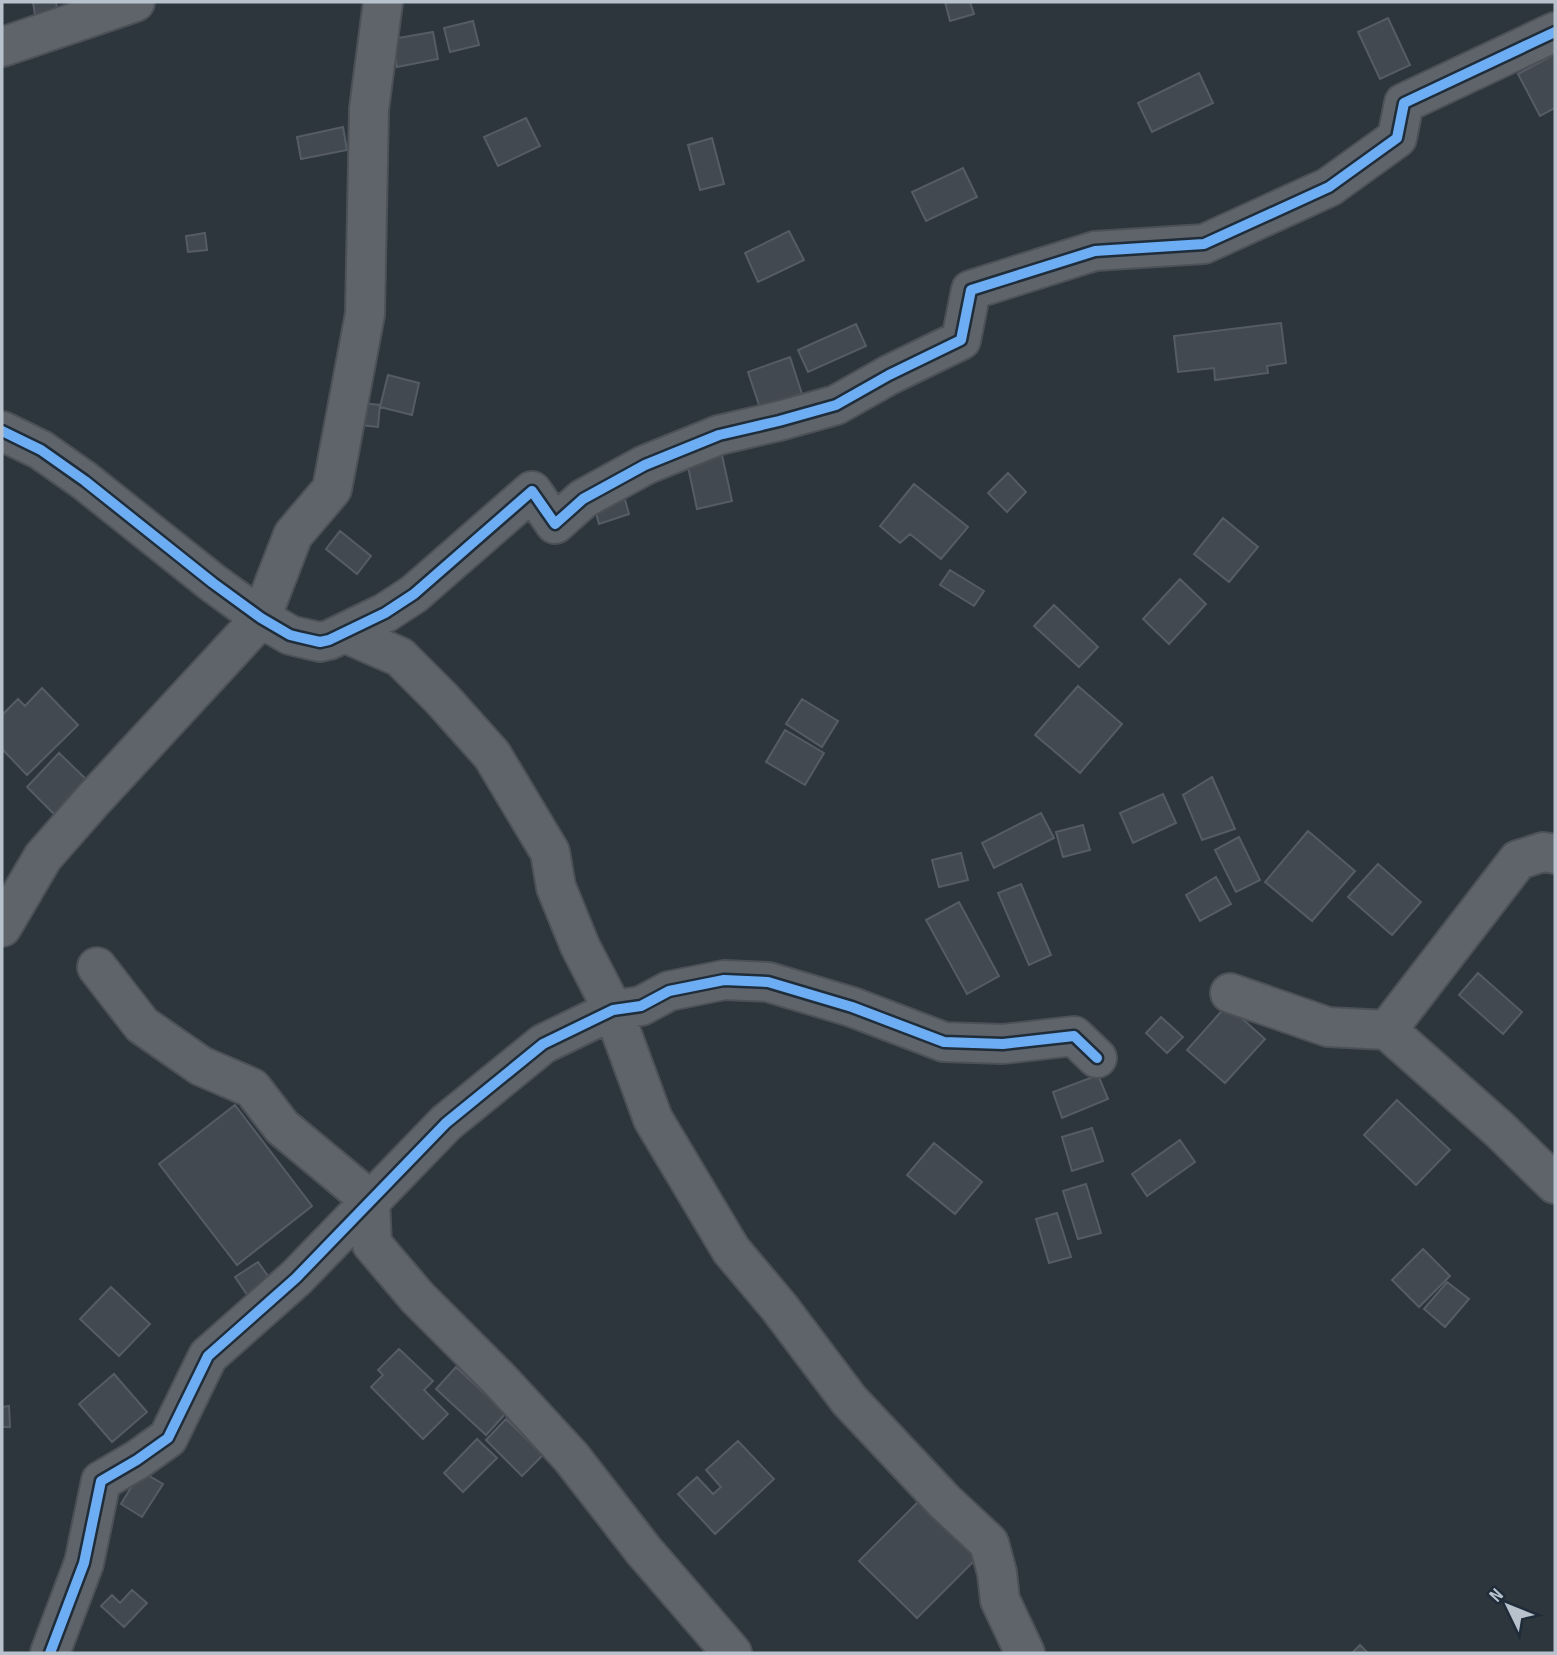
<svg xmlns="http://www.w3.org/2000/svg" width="1557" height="1655" font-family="'Sofia Sans Condensed',sans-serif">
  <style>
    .building { fill: #424950; stroke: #555c65; stroke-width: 2 }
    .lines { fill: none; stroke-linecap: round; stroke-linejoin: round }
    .minor-casing { stroke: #4c5157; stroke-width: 42 }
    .minor { stroke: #5e646a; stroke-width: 38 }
    .cycleway-casing { stroke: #1f2c39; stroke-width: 15 }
    .cycleway { stroke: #6dadf4; stroke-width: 10 }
  </style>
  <rect width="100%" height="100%" fill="#2d353d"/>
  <path class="building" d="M33 2H56L58 17 36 21Z
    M945 2H970L974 14 950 21Z
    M1388 18 1410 65 1380 79 1358 32Z
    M473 21 479 45 450 52 444 28Z
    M433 32 438 59 397 67 392 39Z
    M1555 54V108L1540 116 1518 74Z
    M1199 73 1213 103 1152 132 1138 103Z
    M526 118 540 146 498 166 484 137Z
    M343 127 347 150 301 159 297 137Z
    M712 138 724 184 700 190 688 145Z
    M963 168 977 197 926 221 912 192Z
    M789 231 804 260 758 282 745 253Z
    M205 233 207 250 188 252 186 236Z
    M1281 323 1286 363 1267 366 1268 373 1215 380 1214 368 1178 372 1174 336Z
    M856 324 866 346 808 372 798 350Z
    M790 357 802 394 760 408 748 372Z
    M388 375 419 383 412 415 380 407Z
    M362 403 380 405 378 427 360 425Z
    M722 455 732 501 697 509 687 462Z
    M1008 473 1026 492 1007 512 988 493Z
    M914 484 968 527 941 559 910 534 900 543 880 526Z
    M624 496 629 514 599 524 594 506Z
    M1223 518 1258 547 1229 582 1194 554Z
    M340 531 371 556 357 574 326 549Z
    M950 570 984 591 974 606 940 585Z
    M1180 579 1206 604 1169 644 1143 619Z
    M1054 605 1098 647 1079 667 1034 626Z
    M1078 686 1122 724 1080 773 1035 735Z
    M42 688 78 725 27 775 2 749V715L18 699 25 706Z
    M802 699 838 721 822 747 786 724Z
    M785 730 824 753 805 785 766 762Z
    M59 753 88 781 55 815 27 787Z
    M1212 777 1235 829 1202 840 1183 795Z
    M1163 794 1176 823 1133 843 1120 813Z
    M1041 813 1054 838 994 868 982 843Z
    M1083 825 1090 850 1063 857 1056 832Z
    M1308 831 1355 871 1312 921 1265 882Z
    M1239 837 1260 880 1236 892 1215 850Z
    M961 853 968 880 939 887 932 860Z
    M1378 864 1421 902 1392 935 1348 897Z
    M1216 877 1231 904 1200 921 1186 895Z
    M1021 884 1051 955 1029 965 998 893Z
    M959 902 999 976 967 994 926 920Z
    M1478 973 1522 1012 1503 1034 1459 995Z
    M1227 1005 1265 1039 1225 1083 1187 1050Z
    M1161 1017 1183 1037 1167 1053 1146 1033Z
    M1098 1075 1108 1099 1062 1118 1053 1092Z
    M1397 1100 1450 1150 1416 1185 1364 1135Z
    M235 1105 312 1206 237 1265 159 1164Z
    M1092 1128 1103 1161 1072 1171 1062 1137Z
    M1180 1140 1195 1162 1147 1196 1132 1174Z
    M934 1143 982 1182 955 1214 907 1175Z
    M1086 1184 1101 1233 1078 1239 1063 1191Z
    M1057 1213 1071 1257 1049 1263 1036 1219Z
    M1423 1249 1450 1276 1419 1307 1392 1280Z
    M258 1262 273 1283 250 1299 235 1277Z
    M1447 1282 1469 1299 1445 1327 1424 1309Z
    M111 1287 150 1324 119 1356 80 1319Z
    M399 1349 433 1381 424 1390 448 1414 423 1439 371 1387 383 1375 378 1370Z
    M456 1367 506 1413 486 1435 436 1389Z
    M114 1374 147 1412 112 1442 79 1404Z
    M9 1406 10 1427H2V1407Z
    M506 1419 543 1455 522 1476 486 1440Z
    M477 1439 497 1458 463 1492 444 1473Z
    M738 1441 774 1479 715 1534 678 1494 697 1477 713 1494 721 1487 706 1470Z
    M141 1471 163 1484 142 1517 121 1504Z
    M921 1499 979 1556 917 1618 859 1561Z
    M132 1590 147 1603 124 1627 101 1606 112 1595 120 1603Z
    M1360 1645 1368 1653H1352Z"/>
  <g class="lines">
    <g class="minor-casing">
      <path id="minor" d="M2 47 135 2
        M2 431 41 450 85 481 213 583 261 618 290 635 298 637 320 642 329 640 385 613 414 594 532 491 555 524 583 499 645 465 719 435 779 421 836 405 889 375 961 340 971 290 1095 251 1204 244 1329 187 1397 138 1404 103 1555 32
        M345 633 400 657 442 699 492 755 550 852 556 887 580 946 613 1010 653 1119 731 1250 779 1307 849 1400 944 1501 989 1543 997 1573 1000 1600 1025 1653
        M2 927 43 857 93 800 261 618 293 535 332 489 365 314 369 109 383 2
        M97 967 142 1025 201 1066 252 1088 282 1127 370 1200 372 1244 417 1297 500 1380 571 1457 644 1551 732 1653
        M1230 993 1328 1027 1387 1030 1500 1130 1555 1184
        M1387 1030 1518 860 1543 852 1555 854
        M50 1653 84 1563 101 1481 137 1460 168 1438 208 1356 296 1278 446 1123 543 1044 613 1010 641 1006 669 991 724 980 768 982 852 1007 944 1042 1003 1044 1074 1036 1097 1058"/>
    </g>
    <use href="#minor" class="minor"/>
    <g class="cycleway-casing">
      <path id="cycleway" d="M2 431 41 450 85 481 213 583 261 618 290 635 298 637 320 642 329 640 385 613 414 594 532 491 555 524 583 499 645 465 719 435 779 421 836 405 889 375 961 340 971 290 1095 251 1204 244 1329 187 1397 138 1404 103 1555 32
        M50 1653 84 1563 101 1481 137 1460 168 1438 208 1356 296 1278 446 1123 543 1044 613 1010 641 1006 669 991 724 980 768 982 852 1007 944 1042 1003 1044 1074 1036 1097 1058"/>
    </g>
    <use href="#cycleway" class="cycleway"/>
  </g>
  <rect width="1557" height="1655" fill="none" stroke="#b8c2cd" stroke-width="7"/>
  <g transform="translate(1508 1606) rotate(313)" stroke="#1f2c39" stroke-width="5" paint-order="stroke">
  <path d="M0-5L12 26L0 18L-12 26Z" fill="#b8c2cd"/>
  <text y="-10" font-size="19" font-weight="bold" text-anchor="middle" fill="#b8c2cd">N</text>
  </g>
</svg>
